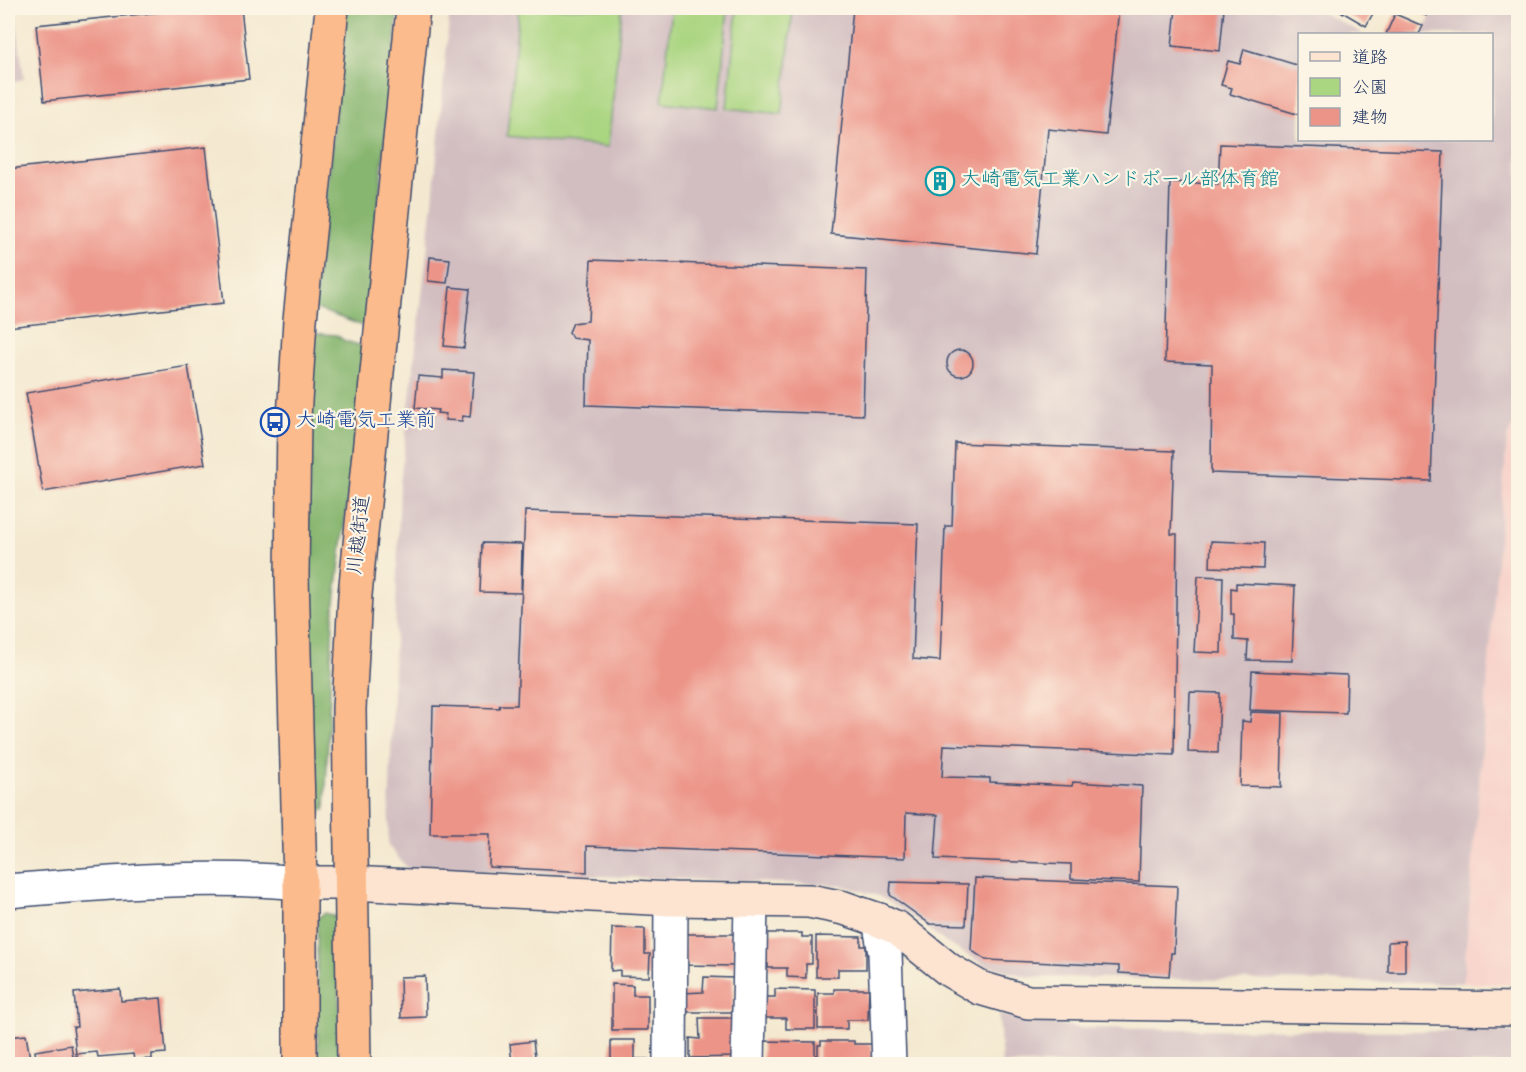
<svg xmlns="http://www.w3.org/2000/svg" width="1526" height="1072" font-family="'Gochi Hand','Klee One',sans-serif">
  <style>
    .built { fill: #f7d0c9 }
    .industrial { fill: #d2bec1 }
    .green { fill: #aad581; stroke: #628270; stroke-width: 1.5 }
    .forest { fill: #87b66f; stroke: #517266; stroke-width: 1.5 }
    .building { fill: #ec9488 }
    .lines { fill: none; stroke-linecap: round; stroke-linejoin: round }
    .street-casing { stroke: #3c4b6f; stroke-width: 36 }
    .secondary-casing { stroke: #3c4b6f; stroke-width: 36 }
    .highway-casing { stroke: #3c4b6f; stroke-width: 36 }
    .street { stroke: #fff; stroke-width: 33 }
    .secondary { stroke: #fde4d1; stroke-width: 33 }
    .highway { stroke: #fbbb8c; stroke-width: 33 }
    .labels { text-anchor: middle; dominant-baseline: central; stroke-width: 4.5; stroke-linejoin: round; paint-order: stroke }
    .culture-label { font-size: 20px; fill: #0d838f; stroke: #fcf5e5; text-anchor: start }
    .transit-label { font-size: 20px; fill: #164399; stroke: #fcf5e5; text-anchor: start }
    .street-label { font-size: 20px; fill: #1b2f5e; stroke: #fcf5e5 }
  </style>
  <rect width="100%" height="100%" fill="#fcf5e5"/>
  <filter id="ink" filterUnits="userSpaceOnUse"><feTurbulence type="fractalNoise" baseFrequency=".0167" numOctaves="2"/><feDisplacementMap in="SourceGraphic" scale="12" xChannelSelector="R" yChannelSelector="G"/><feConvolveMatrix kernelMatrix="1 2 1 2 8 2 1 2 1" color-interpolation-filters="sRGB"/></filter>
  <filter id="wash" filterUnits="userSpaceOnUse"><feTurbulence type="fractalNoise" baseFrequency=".008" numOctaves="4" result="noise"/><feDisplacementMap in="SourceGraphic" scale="24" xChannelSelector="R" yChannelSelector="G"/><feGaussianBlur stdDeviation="1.35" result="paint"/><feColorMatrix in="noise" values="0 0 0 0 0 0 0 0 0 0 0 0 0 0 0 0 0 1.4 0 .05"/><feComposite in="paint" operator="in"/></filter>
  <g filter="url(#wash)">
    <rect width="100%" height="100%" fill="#f4e9d0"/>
    <path class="built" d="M1518 416V985L1463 983 1507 438Z"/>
    <path class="industrial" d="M8 8H15L24 79 8 83Z
      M450 8H1314L1364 34H1300V140H1492V34H1423L1434 8H1518V416L1507 438 1463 983 1029 977 985 965 945 942 913 917 879 896 840 885 408 869 388 845 400 483 433 201Z
      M999 1015 1080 1028 1518 1032V1064H1002Z"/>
    <path class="green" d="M519 8H622L608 147 507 136Z
      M672 8H728L718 108 662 102Z
      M737 8H793L782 114 727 108Z"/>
    <path class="forest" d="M347 8H398L366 327 314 308Z
      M312 333 336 335 345 341 366 347 333 619 325 810H310L307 558Z
      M325 913 334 916 338 921 340 1064H318L317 918Z"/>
    <g id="blocks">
      <path class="building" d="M200 8H241L249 79 44 101 36 25Z
        M853 8H1119L1106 135 1048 129 1036 254 831 234Z
        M1176 8H1224L1220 51 1172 46Z
        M1338 8H1376L1366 26 1337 9Z
        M1407 8H1431L1427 16Z
        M1395 14 1423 26 1419 34H1386Z
        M1244 49 1300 66V115L1230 94 1232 88 1221 85 1228 61 1240 64Z
        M1220 144 1443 152 1431 481 1211 473 1212 364 1165 362 1170 182 1218 184Z
        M206 147 224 303 8 327V169Z
        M430 257 450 259 447 283 428 281Z
        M591 260 867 270 863 415 586 405 588 340 572 338 569 332 573 323 588 321Z
        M450 287 470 289 464 348 444 346Z
        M947 363a13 13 0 1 1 26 0a13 13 0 1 1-26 0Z
        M188 366 205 464 43 492 26 393Z
        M443 370 474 372 470 417 463 416 462 421 445 420 446 414 437 413 438 410 415 408 418 376 443 378Z
        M955 443 1174 451 1171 534H1177L1174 755 944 745 942 777 990 778V782L1072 786 1073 782 1142 786 1139 882 1071 879V864L935 859 938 815 906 813 905 858 587 846V872L489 867 490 834H430L433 706 499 708 500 705H517L525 511 918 524 913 659 940 661 945 526H952Z
        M1211 541 1264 543 1263 569 1210 567Z
        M482 543 522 544 521 593 480 592Z
        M1198 576 1223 577 1221 653 1194 652Z
        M1236 583 1295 586 1292 661 1247 660 1248 641 1234 640V614H1231V588L1236 589Z
        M1252 671 1347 675 1346 713 1250 710Z
        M1190 692 1220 693 1218 753 1188 752Z
        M1251 712 1283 713 1281 787 1240 786 1242 721 1250 722Z
        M975 878 1177 886 1174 953H1171L1169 976 1119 973V966L986 960 971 950Z
        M891 882 968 884 966 925 930 924 890 895Z
        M612 928 645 929V954H650L649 977 620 976V970L611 971Z
        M764 933H802V937H812V964H806V978L787 977V968H768V964H764Z
        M684 934H734V966L684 965Z
        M816 936 861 937V946H866V969H838V977H816Z
        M1405 941V972H1388V942Z
        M425 976 426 1017 401 1018 400 977Z
        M704 977 733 978V1012H682L683 993 703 992Z
        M612 984 633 985V995H648V1030H612Z
        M120 989 121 1001 161 998 166 1053 152 1054V1059L134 1060 133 1054 98 1057 97 1052 76 1054 73 1027H77L74 993Z
        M775 989 815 990V1029H786V1018H761V997H775Z
        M834 989H869L868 1020H847V1029H818V993H834Z
        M699 1018H733L734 1057 690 1058V1038L700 1039Z
        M26 1035 31 1064H8V1037Z
        M611 1040H635V1059H648V1064H611Z
        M533 1041 536 1064H512L510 1044Z
        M762 1041 815 1042V1064H762Z
        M821 1041H854V1044H872V1064H818V1045H821Z
        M71 1045 73 1057 77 1056 78 1064H37L35 1051Z"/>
    </g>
  </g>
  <g filter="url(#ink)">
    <use href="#blocks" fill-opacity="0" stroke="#3c4b6f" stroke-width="1.5"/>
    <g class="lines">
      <g class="street-casing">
        <path id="street" d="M8 891C103 883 206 874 300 883
          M879 920 885 953 889 1064
          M670 1064 671 899
          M748 1064 751 901"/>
      </g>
      <g class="secondary-casing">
        <path id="secondary" d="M300 883H350L671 899 809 901 844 908 879 920 897 928 949 970 980 988 1028 1002 1518 1009"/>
      </g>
      <g class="highway-casing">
        <path id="highway" d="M300 1064V883L292 575 294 418 300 320 332 8
          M354 1064 349 709 355 595 413 8"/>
      </g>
      <use href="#street" class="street"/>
      <use href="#secondary" class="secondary"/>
      <use href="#highway" class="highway"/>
    </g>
  </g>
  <defs>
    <g id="building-ring" transform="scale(1.5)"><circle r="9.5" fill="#fcf5e5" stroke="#0f9aa8" stroke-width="1.5"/><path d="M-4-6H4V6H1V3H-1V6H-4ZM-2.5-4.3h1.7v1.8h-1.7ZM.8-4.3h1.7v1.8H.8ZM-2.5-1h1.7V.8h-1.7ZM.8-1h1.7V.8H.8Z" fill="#0f9aa8"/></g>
    <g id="bus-ring" transform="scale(1.5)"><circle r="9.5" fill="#fcf5e5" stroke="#1a4fb4" stroke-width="1.5"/><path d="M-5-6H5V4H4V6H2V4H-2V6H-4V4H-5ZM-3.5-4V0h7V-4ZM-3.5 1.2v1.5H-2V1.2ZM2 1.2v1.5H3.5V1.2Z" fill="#1a4fb4"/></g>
  </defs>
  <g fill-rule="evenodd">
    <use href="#building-ring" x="940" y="181"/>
    <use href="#bus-ring" x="275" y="422"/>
  </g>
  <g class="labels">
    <g class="culture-label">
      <text x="961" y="181">大崎電気工業ハンドボール部体育館</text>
    </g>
    <g class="transit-label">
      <text x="296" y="422">大崎電気工業前</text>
    </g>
    <g class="street-label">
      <text transform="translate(361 535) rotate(-84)">川越街道</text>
    </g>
  </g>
  <rect width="1526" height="1072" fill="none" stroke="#fcf5e5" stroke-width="30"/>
  <rect x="1298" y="33" width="195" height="108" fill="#fcf5e5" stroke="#a2a6af" stroke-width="1.5"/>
  <rect x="1310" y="52" width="30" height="9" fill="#fde4d1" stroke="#a2a6af" stroke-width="1.5"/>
  <text x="1352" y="63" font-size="18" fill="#1b2f5e">道路</text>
  <rect x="1310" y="78" width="30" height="18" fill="#aad581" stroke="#a2a6af" stroke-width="1.5"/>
  <text x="1352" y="93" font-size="18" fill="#1b2f5e">公園</text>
  <rect x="1310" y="108" width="30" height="18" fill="#ec9488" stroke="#a2a6af" stroke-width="1.5"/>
  <text x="1352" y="123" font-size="18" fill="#1b2f5e">建物</text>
</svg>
